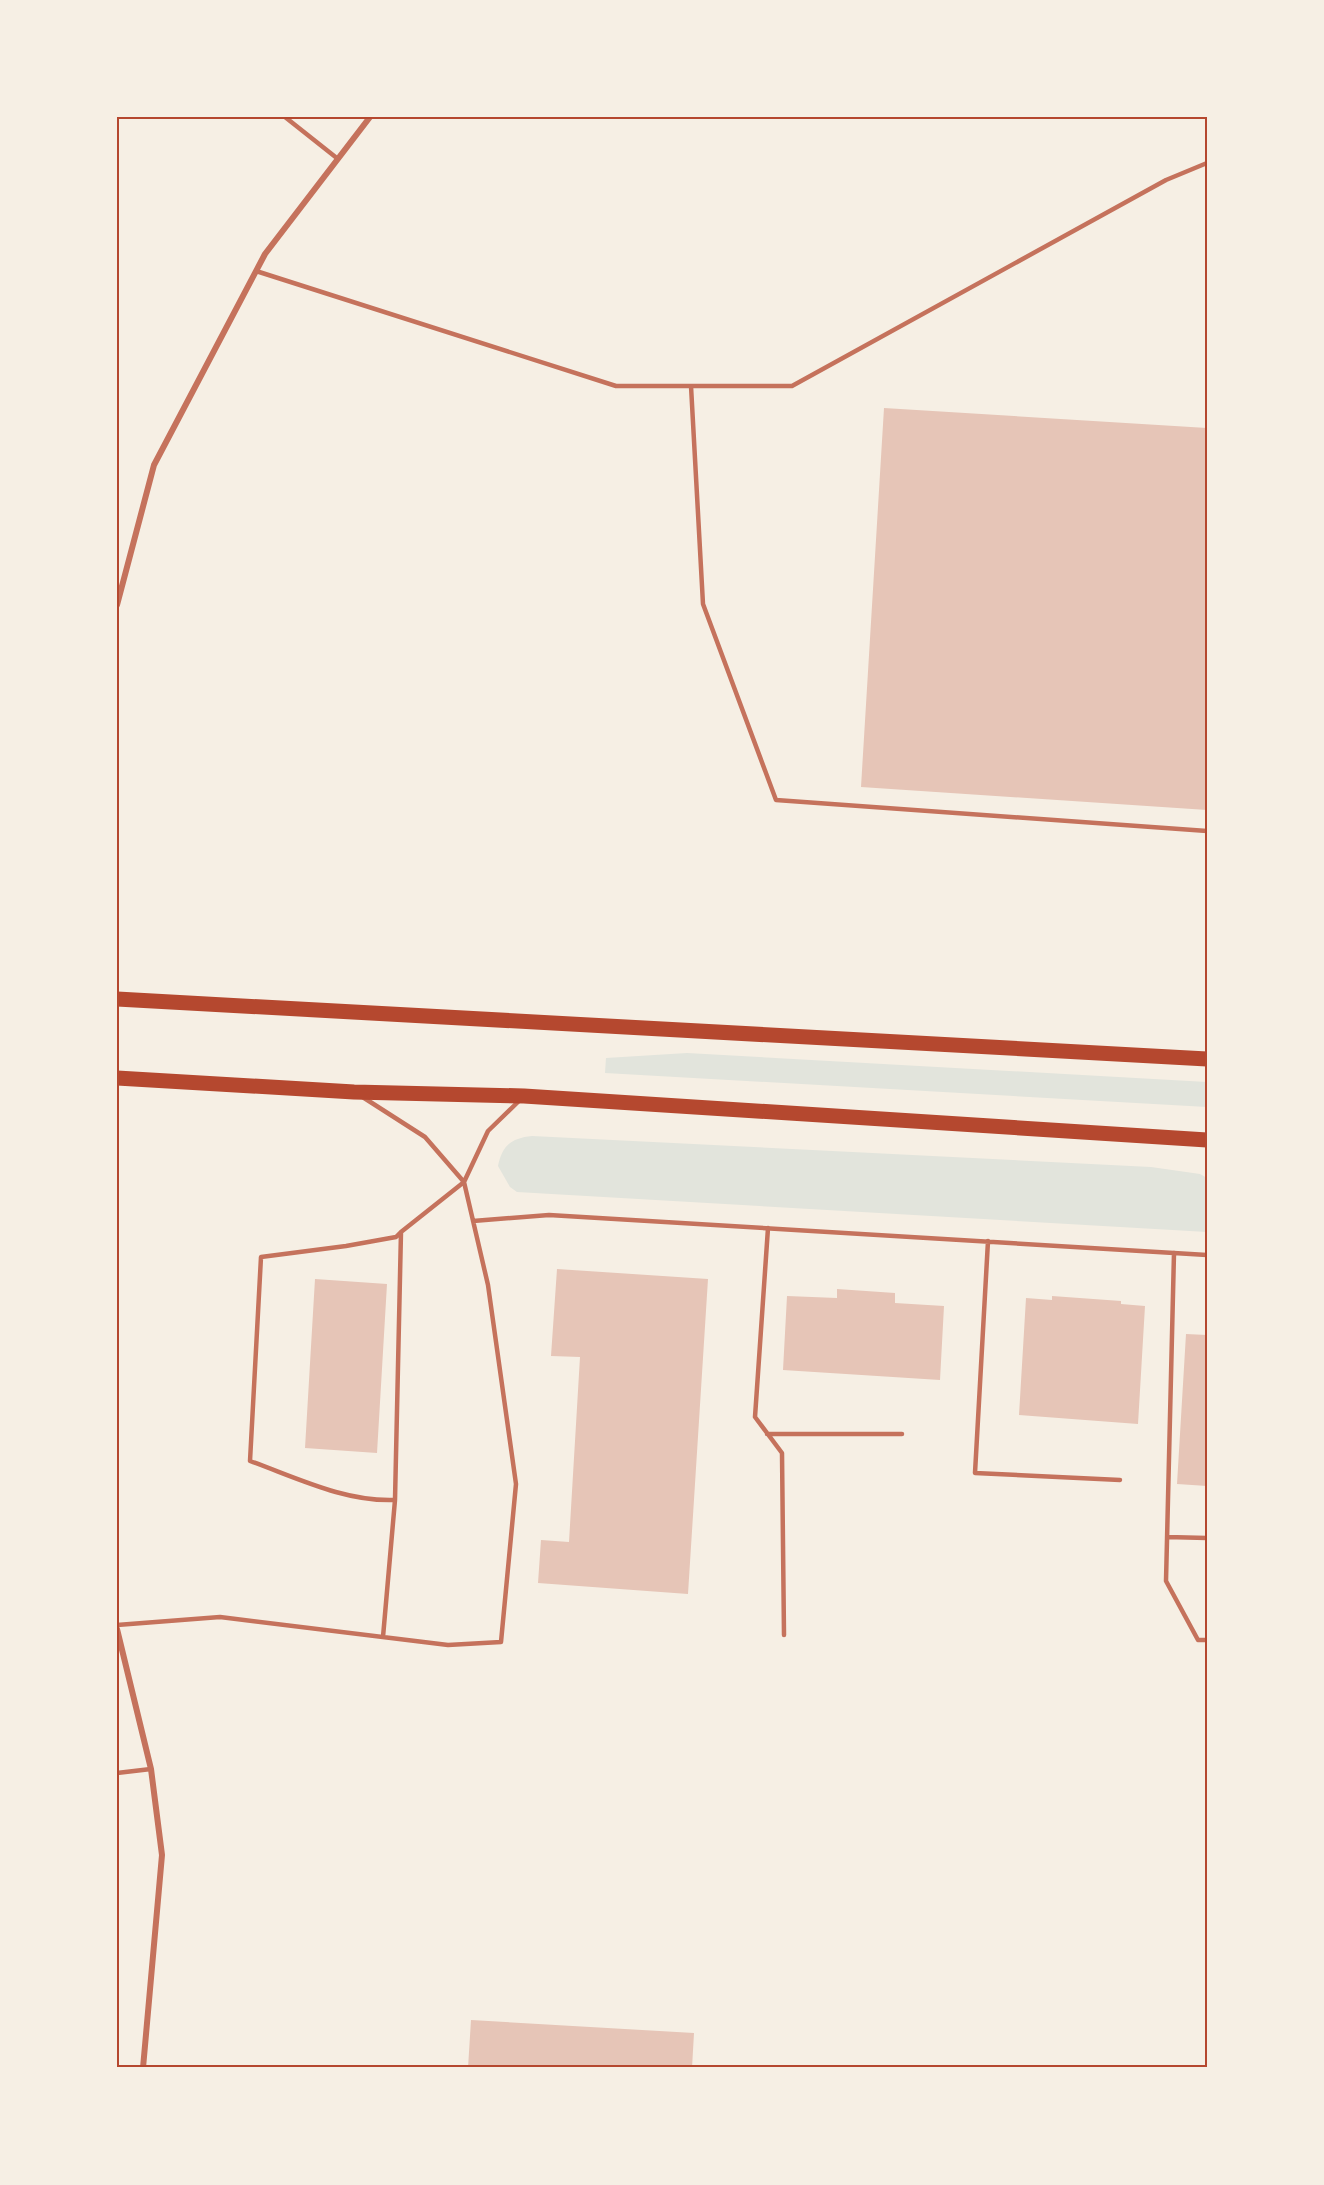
<svg xmlns="http://www.w3.org/2000/svg" width="1324" height="2185" font-family="Barlow,sans-serif">
  <style>
    .green { fill: #e2e4dc }
    .building { fill: #e6c5b7 }
    .lines { fill: none; stroke-linecap: round; stroke-linejoin: round }
    .service { stroke: #c5725c; stroke-width: 4.5 }
    .minor { stroke: #c5725c; stroke-width: 6 }
    .primary { stroke: #b5482f; stroke-width: 15 }
    .neatline { fill: none; stroke: #b5482f; stroke-width: 2 }
  </style>
  <rect width="100%" height="100%" fill="#f6efe4"/>
  <path class="green" d="M687 1053 1207 1082V1107L605 1073 606 1058Z
    M532 1136 1151 1167 1200 1174 1207 1178V1232L517 1192 510 1187 498 1166C502 1146 511 1138 532 1136Z"/>
  <path class="building" d="M884 408 1207 428V810L861 787Z
    M557 1269 708 1279 688 1594 538 1583 541 1540 569 1542 580 1357 551 1356Z
    M315 1279 387 1284 377 1453 305 1448Z
    M837 1289 895 1293V1303L944 1306 940 1380 783 1370 787 1296 837 1298Z
    M1052 1296 1121 1301V1304L1145 1306 1138 1424 1019 1415 1026 1298 1052 1300Z
    M1186 1334 1207 1335V1486L1177 1484Z
    M471 2020 694 2033 692 2068H468Z"/>
  <g class="lines">
    <path class="service" d="M285 117 338 159
      M256 271 616 386H792L1166 180 1207 163
      M691 386 703 604 776 800 1207 831
      M473 1221 549 1215 1207 1255
      M768 1228 755 1417 782 1453 784 1635
      M401 1232 395 1500C345 1502 297 1478 250 1461L261 1257 346 1246 396 1237 401 1232 464 1182 488 1131 520 1100
      M988 1241 975 1473 1120 1480
      M1174 1253 1166 1581 1198 1640H1207
      M767 1434H902
      M1167 1537 1207 1538
      M117 1625 220 1617 448 1645 501 1642 516 1484 488 1285 464 1182 425 1137 361 1096
      M383 1637 395 1500
      M117 1773 151 1769"/>
    <path class="minor" d="M117 605 154 465 265 254 370 117
      M117 1629 151 1769 162 1855 143 2068"/>
    <path class="primary" d="M117 999 1207 1059
      M117 1078 354 1092 524 1096 1207 1140"/>
  </g>
  <rect width="1324" height="2185" fill="none" stroke="#f6efe4" stroke-width="237"/>
  <rect x="118" y="118" width="1088" height="1948" class="neatline"/>
</svg>
